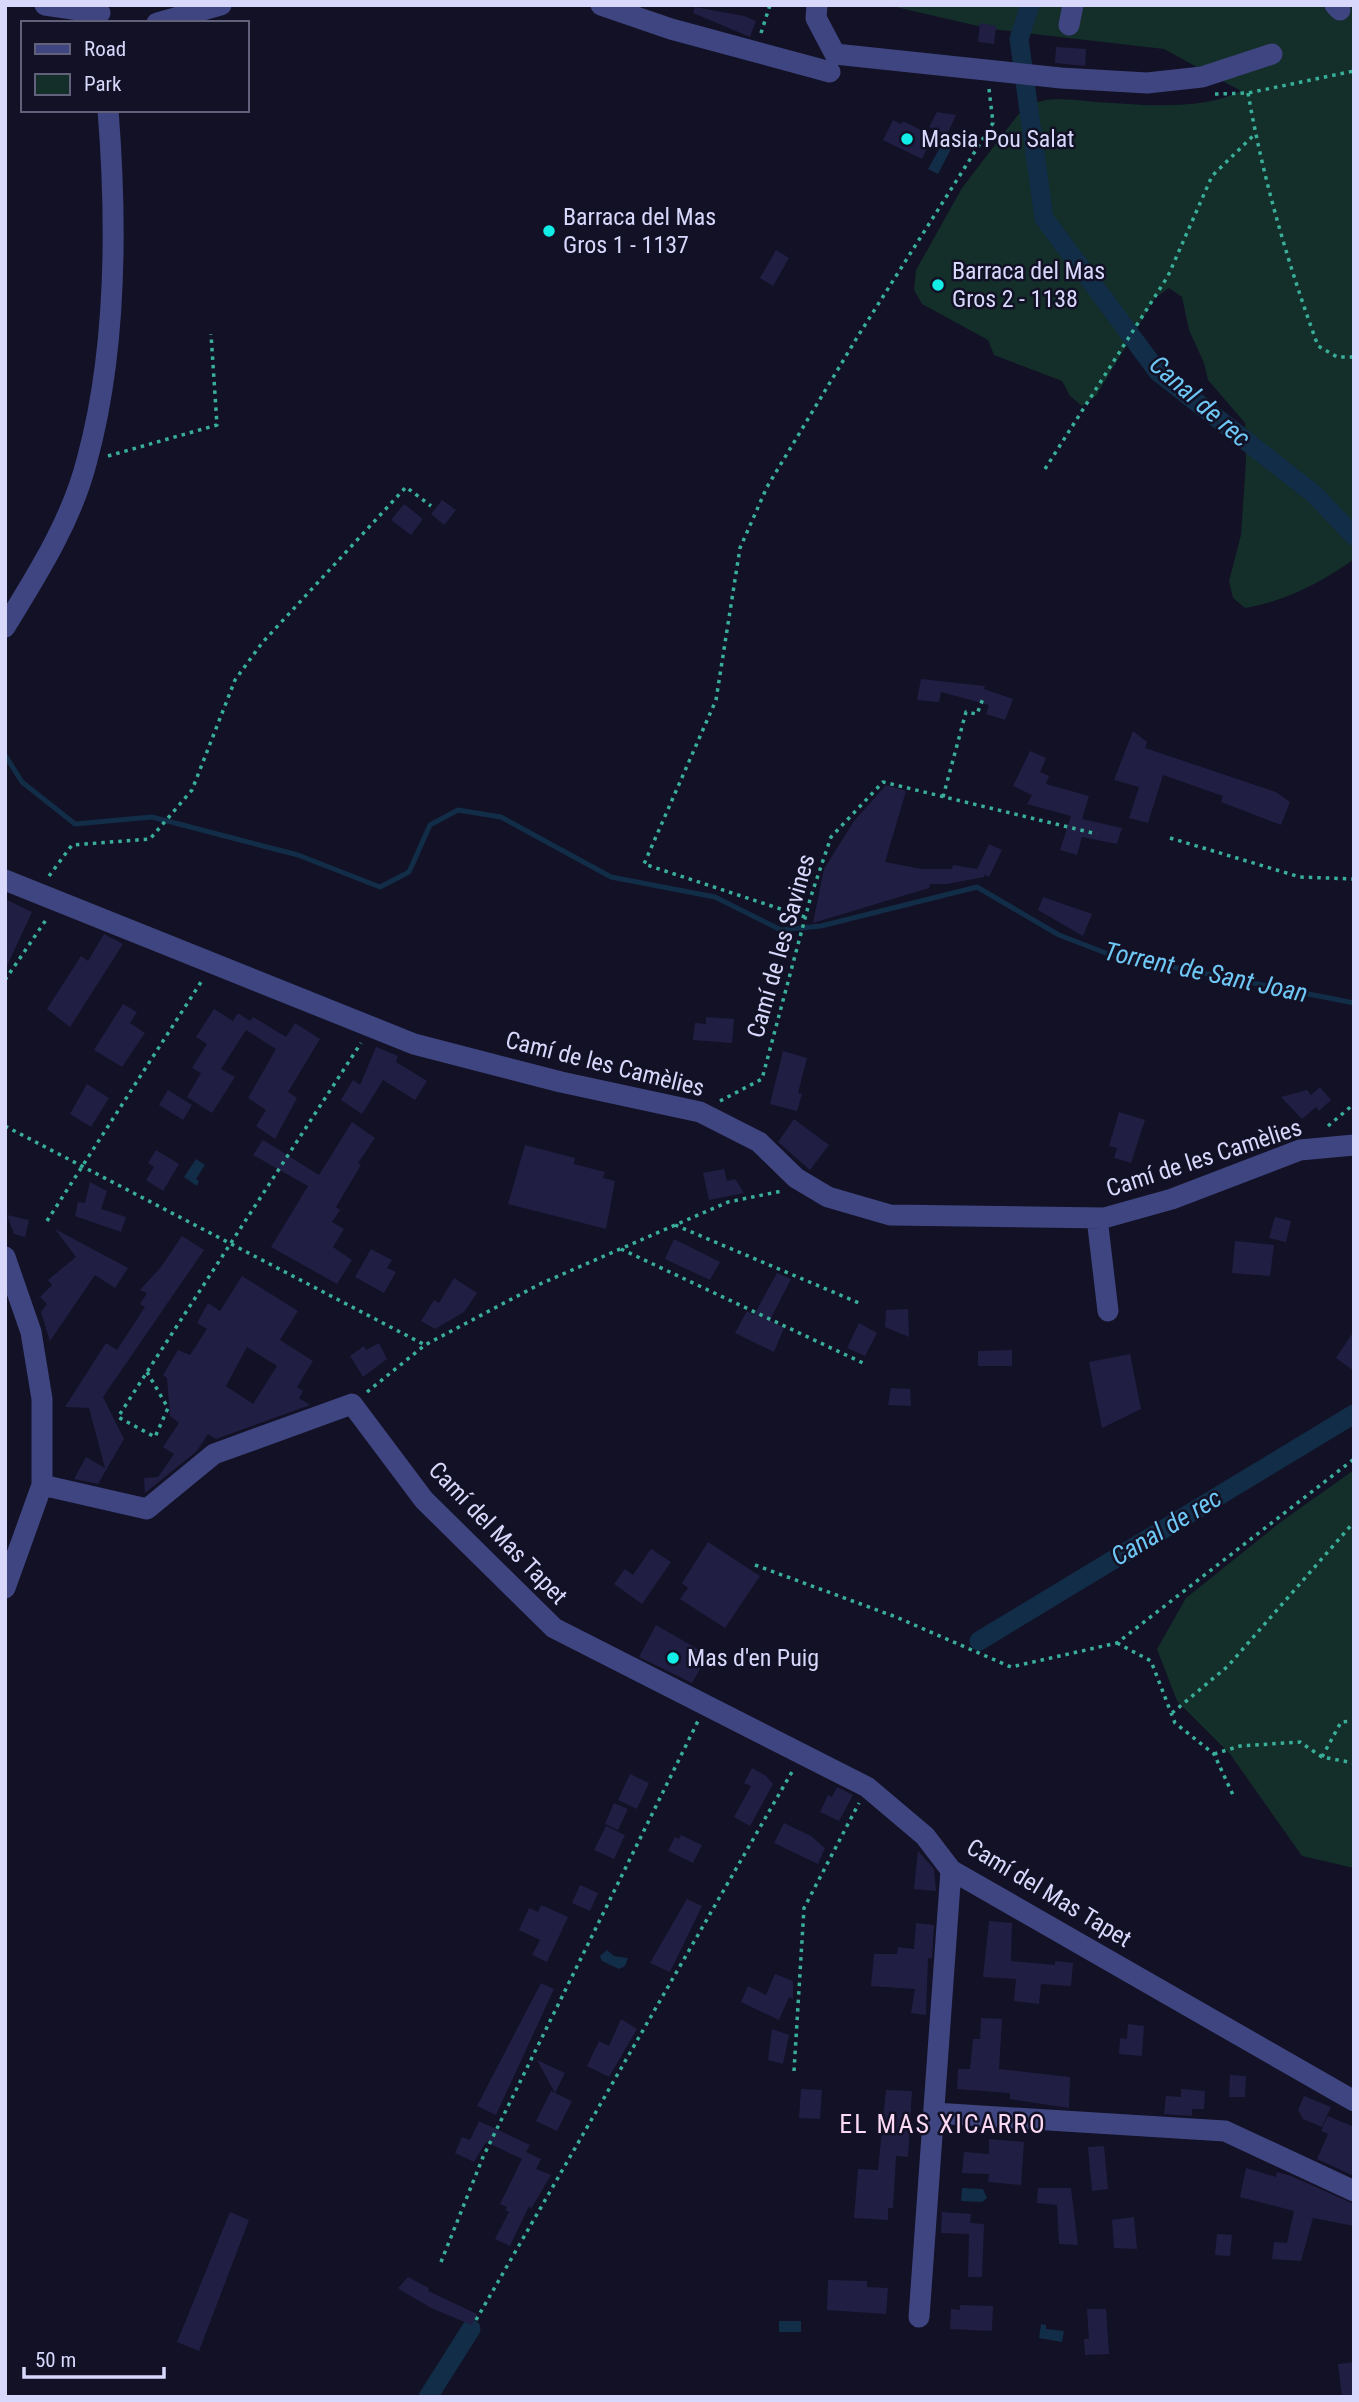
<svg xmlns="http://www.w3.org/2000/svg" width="1359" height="2402" font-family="'Roboto Condensed',sans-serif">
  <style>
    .green { fill: #142e2a }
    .water { fill: #122d47 }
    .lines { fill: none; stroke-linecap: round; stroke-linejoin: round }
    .stream { stroke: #122d47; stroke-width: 5 }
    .canal { stroke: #122d47; stroke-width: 19 }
    .building { fill: #211e44; fill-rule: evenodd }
    .path { stroke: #39af99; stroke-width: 3.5; stroke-dasharray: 3.5 5; stroke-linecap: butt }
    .minor { stroke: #3f4580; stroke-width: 21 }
    .poi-dot { fill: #13ede7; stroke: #121125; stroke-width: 2.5 }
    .labels { text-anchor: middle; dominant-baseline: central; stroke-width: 5; stroke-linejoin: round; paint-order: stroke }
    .poi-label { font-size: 24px; fill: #d8d8fc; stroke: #121125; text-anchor: start }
    .street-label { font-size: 24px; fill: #d8d8fc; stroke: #121125 }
    .water-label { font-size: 26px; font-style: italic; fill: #6ec7f4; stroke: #121125 }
    .neighbourhood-label { font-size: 26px; letter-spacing: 2px; fill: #fcd9f4; stroke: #121125 }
  </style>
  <rect width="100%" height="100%" fill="#121125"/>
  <path class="green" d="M887 5H1354V559C1323 582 1283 602 1245 608L1233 598 1229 581 1241 535 1246 460 1245 423 1208 380 1204 363 1189 330 1182 297 1169 288 1155 298 1096 396 1082 406 1070 396 1062 381 994 355 988 340 922 304 914 290 916 270 962 188 1024 107C1047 95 1072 100 1097 102 1142 105 1201 111 1241 91L1164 49 991 29Z
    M1354 1470V1868L1302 1856 1230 1754 1177 1701 1157 1649 1186 1598 1282 1521Z"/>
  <path class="water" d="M942 144 951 149 938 174 928 169Z
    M196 1159 205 1165 196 1179 199 1181 197 1186 184 1177Z
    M607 1950 614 1956 628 1958 625 1966 619 1969 602 1961 600 1956Z
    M962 2188 983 2189 987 2198 982 2202 961 2201Z
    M779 2321H801V2332H779Z
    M1041 2324 1046 2325V2329L1064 2331 1062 2342 1039 2338Z"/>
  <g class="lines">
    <path class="stream" d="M5 755 22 782 75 824 152 817 298 855 380 887 409 872 430 825 458 810 501 817 611 877 715 897 781 930 821 926 977 887 1059 935 1111 955 1354 1003"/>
    <path class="canal" d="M1030 5 1019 39 1044 218 1158 372 1314 494 1354 536
      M979 1641 1354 1414
      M428 2397 471 2329"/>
  </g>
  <path class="building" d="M695 7 744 16 756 21 750 37 693 13Z
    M980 23 996 26 994 44 978 42Z
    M1056 47 1086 49 1085 66 1055 63Z
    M937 112 956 115 947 135 929 127Z
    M893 120 901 124 903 121 933 136 922 159 883 140Z
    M776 250 789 258 773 286 760 278Z
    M442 500 456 510 444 525 431 514Z
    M404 504 423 519 411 535 391 520Z
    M921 679 985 686 984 689 1013 699 1005 720 986 714 989 705 941 692 939 702 917 700Z
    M1133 731 1147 742 1145 748 1276 792 1290 802 1281 825 1221 802 1223 796 1163 775 1148 823 1129 818 1139 787 1114 780Z
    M1030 751 1046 758 1040 772 1049 776 1046 784 1089 796 1082 819 1122 828 1117 844 1082 837 1077 855 1060 850 1071 816 1027 804 1032 795 1013 786Z
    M886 785 906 791 885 862 922 869H952L953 865 977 869 989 844 1002 850 989 877 984 875V877L947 884H930L929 888 813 923 824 869 854 821Z
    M1043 897 1092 914 1083 936 1038 910Z
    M5 899 32 912 5 970Z
    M104 934 123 944 70 1027 47 1009 81 956 88 961Z
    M123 1004 137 1012 130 1023 145 1033 122 1067 94 1050Z
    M214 1009 233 1021 238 1013 250 1021 253 1017 286 1037 295 1023 320 1039 288 1092 297 1098 275 1139 256 1126 266 1110 248 1098 276 1049 246 1030 221 1069 235 1077 212 1113 187 1097 201 1073 192 1068 207 1044 196 1037Z
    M706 1017 734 1019 732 1043 693 1040 695 1023 706 1024Z
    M376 1047 398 1056 396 1062 427 1081 415 1100 383 1080 362 1114 341 1100 353 1080 360 1085Z
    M783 1051 807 1058 798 1093 802 1094 797 1111 770 1104Z
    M87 1084 109 1098 91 1127 70 1114Z
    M1320 1087 1331 1100 1319 1111 1316 1107 1302 1119 1281 1097 1307 1090 1311 1095Z
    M168 1090 192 1105 183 1120 159 1105Z
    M1119 1112 1145 1120 1131 1163 1114 1158 1117 1148 1109 1146Z
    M794 1119 829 1145 810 1170 778 1142Z
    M352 1122 375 1138 358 1163 361 1165 336 1207 340 1210 332 1222 344 1229 333 1247 352 1260 337 1284 271 1247 308 1186 253 1155 263 1140 319 1175Z
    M525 1145 575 1158 574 1164 605 1172 603 1178 615 1181 606 1229 508 1204Z
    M156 1150 179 1164 163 1191 146 1180 154 1167 148 1163Z
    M724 1169 727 1181 735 1179 744 1193 709 1200 703 1173Z
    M90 1182 107 1191 101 1209 126 1217 121 1232 75 1216 78 1202 85 1203Z
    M7 1215 29 1220 25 1237 14 1234Z
    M1275 1217 1291 1221 1286 1242 1269 1238Z
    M55 1229 128 1268 115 1288 95 1275 50 1341 41 1312 47 1304 40 1297 52 1285 48 1280 76 1257Z
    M182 1236 204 1250 103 1397 124 1439 98 1484 74 1479 86 1457 105 1468 89 1408 65 1407 106 1343 117 1350 145 1307 140 1304 147 1293 140 1290 161 1267Z
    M674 1239 720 1262 710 1280 665 1259Z
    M1235 1241 1274 1245 1270 1276 1232 1273Z
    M371 1249 392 1260 387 1268 396 1272 384 1293 355 1277Z
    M777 1273 791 1279 770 1320 784 1328 774 1352 735 1333 747 1311 754 1315Z
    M242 1276 298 1311 280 1340 313 1361 297 1387 303 1391 299 1398 310 1405 216 1439 208 1434 197 1451 145 1493 144 1478 158 1477 174 1454 163 1447 179 1423 170 1416 167 1378 163 1375 178 1350 190 1355 207 1329 197 1323 208 1303 220 1311ZM247 1347 277 1366 253 1404 226 1386Z
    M454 1278 477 1293 464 1312 435 1329 421 1321 434 1300 439 1303Z
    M908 1309 909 1337 885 1327 886 1310Z
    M859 1323 877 1333 865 1356 847 1348Z
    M1354 1331V1371L1336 1358Z
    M379 1343 387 1359 363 1377 350 1356 364 1346 366 1350Z
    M1012 1350V1366H978V1351Z
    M1130 1354 1141 1409 1102 1428 1089 1362Z
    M891 1388 910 1389 911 1406 888 1405Z
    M708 1542 760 1576 725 1628 680 1599 688 1588 682 1583Z
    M651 1549 671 1562 642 1604 614 1584 625 1569 633 1575Z
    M656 1625 708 1655 692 1683 639 1657Z
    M752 1768 766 1776 773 1784 750 1826 734 1817 751 1786 744 1783Z
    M630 1774 649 1783 637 1809 618 1800Z
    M837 1787 853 1795 839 1821 820 1812 828 1795 832 1797Z
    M614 1803 628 1809 618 1830 605 1824Z
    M784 1823 811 1836 825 1848 818 1864 774 1843Z
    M606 1826 625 1835 614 1859 594 1850Z
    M681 1835 702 1845 693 1863 668 1851 675 1837 679 1839Z
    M918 1851 934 1869 936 1891 914 1889Z
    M580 1885 598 1893 590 1911 572 1903Z
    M687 1899 702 1906 670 1972 650 1963Z
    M541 1905 568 1917 547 1962 532 1955 540 1940 519 1930 529 1908 538 1912Z
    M989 1921 1012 1923 1011 1961 1055 1965V1961L1073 1963 1071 1986 1041 1984 1039 2004 1014 2001 1016 1979 983 1977Z
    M916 1923 934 1925 932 1958H928L926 2015 911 2013 915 1989 871 1986 874 1954H897L898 1947 914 1949Z
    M775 1974 793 1981V1999L789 1997 779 2020 741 2002 748 1986 766 1995Z
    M541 1983 554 1989 496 2115 477 2106Z
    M981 2018 1002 2019 999 2069 1070 2077 1069 2108 1010 2099V2093L957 2089 958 2069H970L973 2039H980Z
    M621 2019 637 2029 609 2077 587 2066 599 2041 609 2046Z
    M1128 2024 1144 2026 1142 2056 1119 2054 1120 2038 1127 2039Z
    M772 2029 789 2035 783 2064 768 2060Z
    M537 2060 565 2073 555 2093 572 2101 557 2131 536 2121 551 2091 555 2093Z
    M1230 2075 1246 2076 1245 2097H1229Z
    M801 2089 822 2090 820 2119 799 2118Z
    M1181 2089 1205 2091 1204 2109H1192V2116L1164 2114 1166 2096 1181 2097Z
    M886 2090 912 2091 908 2157 896 2156 893 2208H888V2220L854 2218 858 2169 878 2170Z
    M1304 2096 1331 2107 1322 2127 1303 2119 1298 2110Z
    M1328 2116 1354 2127V2176L1317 2159 1328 2134 1321 2131Z
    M479 2121 530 2145 526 2152 541 2159 536 2169 551 2175 531 2209 529 2206 510 2246 495 2239 509 2212 505 2210 507 2207 500 2204 522 2159 486 2142 474 2162 455 2153 462 2137 470 2140Z
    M989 2139 1024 2142 1021 2185 988 2182 989 2174 962 2173 964 2152 989 2154Z
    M1104 2146 1108 2189 1092 2191 1088 2147Z
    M1246 2168 1276 2177 1277 2172 1291 2176 1354 2204V2226L1313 2218 1301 2261 1272 2259 1274 2242 1287 2243 1294 2211 1240 2197Z
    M1038 2188H1071L1078 2245 1059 2244 1057 2205 1037 2203Z
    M230 2212 249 2220 199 2351 177 2342Z
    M942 2212 971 2214 970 2223 984 2224 982 2277H968L969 2234 941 2233Z
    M1134 2217 1137 2249 1114 2248 1112 2220Z
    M1217 2234 1232 2235 1230 2256 1215 2255Z
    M408 2277 429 2288 428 2291 477 2314 472 2325 431 2308 404 2292 398 2288Z
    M828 2280 867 2281V2287L888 2288 886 2314 827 2310Z
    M960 2305 993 2306 992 2331 950 2329 951 2309 960 2310Z
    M1087 2309H1106L1109 2354 1085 2355 1084 2339H1089Z
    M1354 2362V2397H1342L1338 2364Z"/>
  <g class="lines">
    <path class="path" d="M761 33 770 5
      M1248 93C1263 179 1288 264 1318 346L1337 357H1354
      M1215 94 1248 93 1354 71
      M108 456 217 425 211 334
      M1045 469 1168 276 1212 176 1255 134
      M943 797 966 712 977 714 984 696
      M1170 838 1300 877 1354 879
      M49 876 72 845 150 839 192 790 235 680 262 643 406 487 431 506
      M805 917 644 864 716 700 740 548 767 487 858 336 993 123 989 89
      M5 980 48 917
      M720 1101 762 1079 811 896 831 837 883 782 1097 834
      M5 1126 425 1345
      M1328 1126 1354 1104
      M47 1221 203 979
      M675 1225 859 1303
      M621 1249 863 1363
      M147 1372 168 1408 155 1437 118 1417 147 1372 361 1043
      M367 1392 425 1345 540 1284 728 1202 782 1191
      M755 1565 896 1617 1011 1667 1117 1643 1354 1459
      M1117 1643 1151 1661 1175 1723 1214 1754 1233 1795
      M1172 1713 1228 1666 1354 1522
      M1214 1754 1240 1746 1300 1742 1322 1757 1354 1763
      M1322 1757 1341 1722 1354 1721
      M794 2071 804 1908 859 1803
      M441 2262 483 2157 698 1721
      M476 2320 793 1770"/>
    <path class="minor" d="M45 5 100 13
      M601 5 671 29 830 72
      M817 5 816 18 835 54 1061 78 1147 83 1202 77 1272 54
      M1335 5 1340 10
      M157 23 221 5
      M1069 25 1073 5
      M5 627C37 575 72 520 87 460 117 350 117 223 108 110
      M5 880 414 1044 561 1082 700 1112 759 1142 796 1178 828 1197 890 1215 1104 1218 1172 1199 1300 1150 1354 1145
      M1097 1218 1108 1311
      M5 1257 31 1332 42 1399V1485L5 1588
      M42 1485 147 1509 214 1454 352 1404 424 1500 554 1628 867 1787 925 1836 951 1870 1354 2101
      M934 2113 1225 2131 1354 2191
      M919 2317 951 1870"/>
  </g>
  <g class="poi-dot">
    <circle cx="907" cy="139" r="7"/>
    <circle cx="549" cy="231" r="7"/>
    <circle cx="938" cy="285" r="7"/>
    <circle cx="673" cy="1658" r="7"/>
  </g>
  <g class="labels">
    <g class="poi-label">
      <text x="921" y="139">Masia Pou Salat</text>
      <text x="563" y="217">Barraca del Mas<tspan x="563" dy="28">Gros 1 - 1137</tspan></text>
      <text x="952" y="271">Barraca del Mas<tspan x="952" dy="28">Gros 2 - 1138</tspan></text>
      <text x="687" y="1658">Mas d'en Puig</text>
    </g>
    <g class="street-label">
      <text transform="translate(781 946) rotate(-74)">Camí de les Savines</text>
      <text transform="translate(605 1064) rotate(14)">Camí de les Camèlies</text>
      <text transform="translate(1204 1158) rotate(-18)">Camí de les Camèlies</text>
      <text transform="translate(498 1533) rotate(46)">Camí del Mas Tapet</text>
      <text transform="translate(1049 1893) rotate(31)">Camí del Mas Tapet</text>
    </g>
    <g class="water-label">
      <text transform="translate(1200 401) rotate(41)">Canal de rec</text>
      <text transform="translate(1206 972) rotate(12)">Torrent de Sant Joan</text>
      <text transform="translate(1166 1527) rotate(-31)">Canal de rec</text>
    </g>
    <g class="neighbourhood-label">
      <text x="943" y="2124">EL MAS XICARRO</text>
    </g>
  </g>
  <rect width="1359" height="2402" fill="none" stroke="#d8d8fc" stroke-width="14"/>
  <rect x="21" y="21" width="228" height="91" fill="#121125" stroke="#61617b" stroke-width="2"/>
  <rect x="35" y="44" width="35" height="10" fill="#3f4580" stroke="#61617b" stroke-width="2"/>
  <text x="84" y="56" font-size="21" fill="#d8d8fc">Road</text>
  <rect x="35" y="74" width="35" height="21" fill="#142e2a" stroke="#61617b" stroke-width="2"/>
  <text x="84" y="91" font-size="21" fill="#d8d8fc">Park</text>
  <path d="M24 2367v10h140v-10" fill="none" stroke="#d8d8fc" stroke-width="3.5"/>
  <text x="35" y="2367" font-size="21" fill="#d8d8fc" stroke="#121125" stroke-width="5" paint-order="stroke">50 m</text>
</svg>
